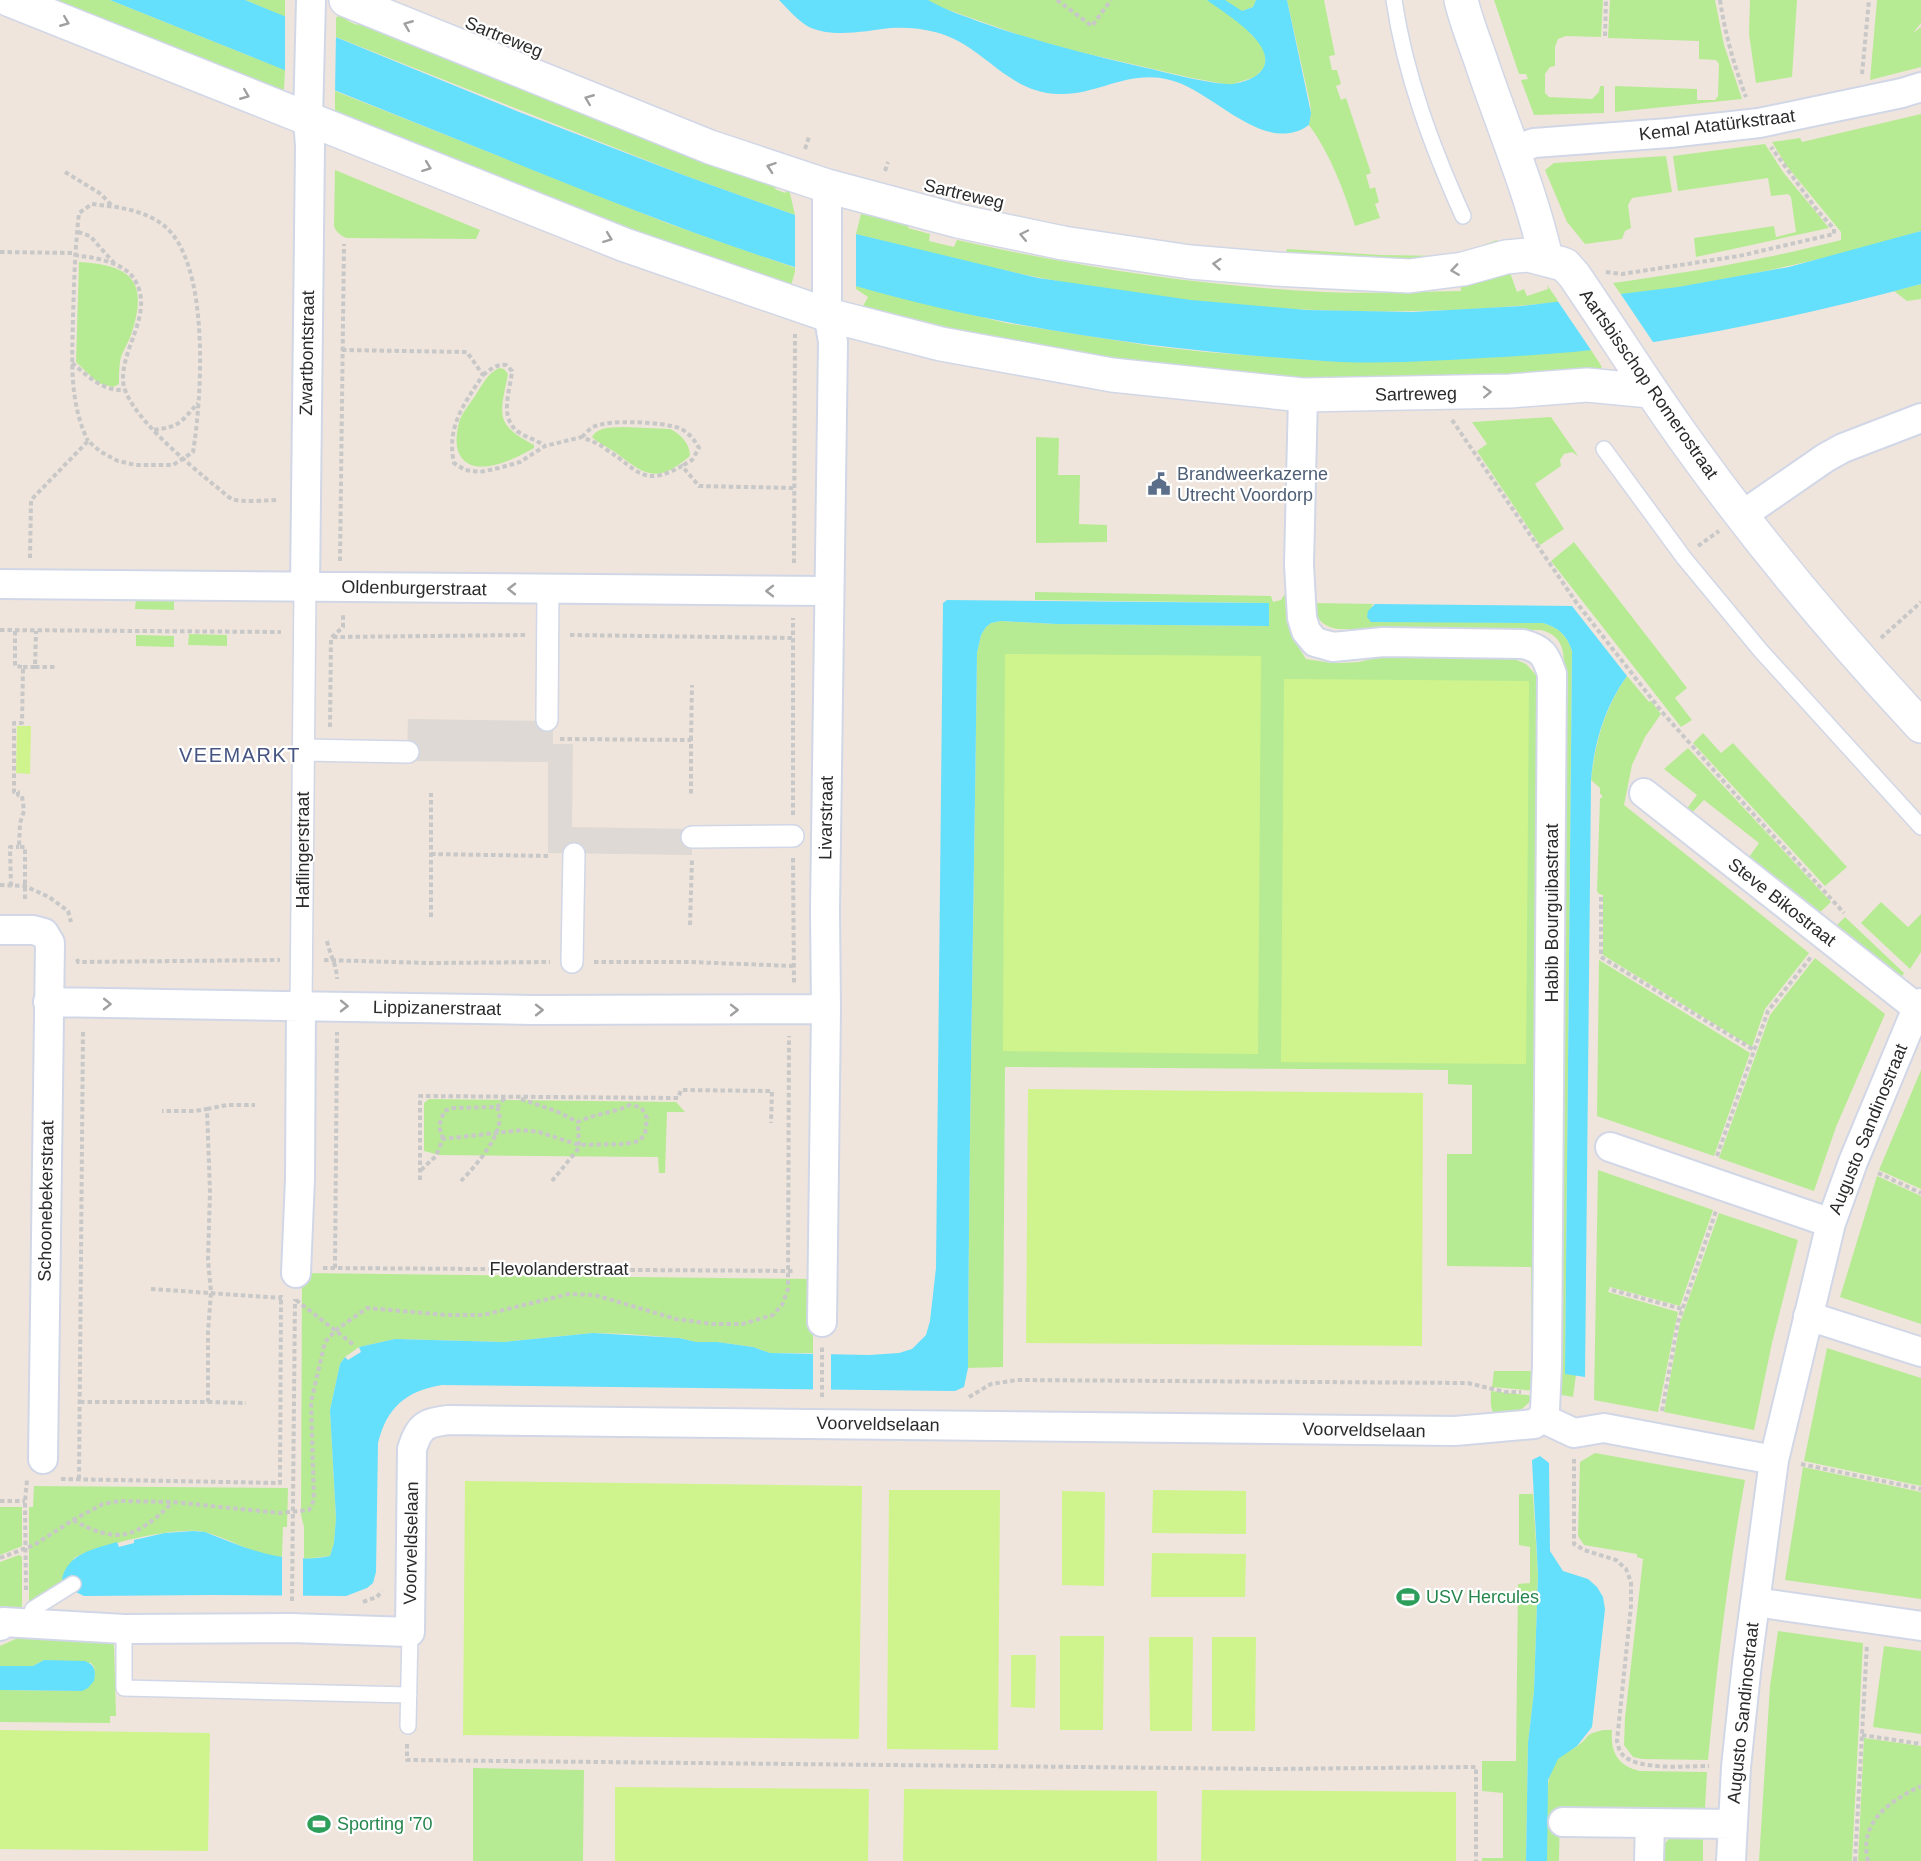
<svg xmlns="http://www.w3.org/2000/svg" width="1921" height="1861" font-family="Arial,sans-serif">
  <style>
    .green { fill: #b7eb93 }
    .pitch { fill: #d0f48d }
    .plaza { fill: #ded9d4 }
    .water { fill: #64dffc }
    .pier { fill: #efe5dc }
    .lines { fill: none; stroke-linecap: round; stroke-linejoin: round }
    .service-casing { stroke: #d1d7e6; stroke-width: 18 }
    .pedestrian-casing { stroke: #d1d7e6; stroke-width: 24 }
    .minor-casing { stroke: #d1d7e6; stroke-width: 32 }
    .tertiary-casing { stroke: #d1d7e6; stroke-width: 36 }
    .path { stroke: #c8c8c8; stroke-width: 4; stroke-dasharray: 4.5 3; stroke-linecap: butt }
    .service { stroke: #fff; stroke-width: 15 }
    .pedestrian { stroke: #fff; stroke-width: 21 }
    .minor { stroke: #fff; stroke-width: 28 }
    .tertiary { stroke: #fff; stroke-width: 33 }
    .oneway { stroke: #a0a0a0 }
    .labels { text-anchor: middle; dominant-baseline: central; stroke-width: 4.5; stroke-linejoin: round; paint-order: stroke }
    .street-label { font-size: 18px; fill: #2b2b2b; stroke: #fff }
    .service-label { font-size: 18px; fill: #4e5e75; stroke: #fff; text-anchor: start }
    .leisure-label { font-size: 18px; fill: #27864d; stroke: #fff; text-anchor: start }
    .neighbourhood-label { font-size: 20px; letter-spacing: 1.5px; fill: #465582; stroke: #fff }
  </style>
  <rect width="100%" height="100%" fill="#efe5dc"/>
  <path class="green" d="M33 0H110L285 70 284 89 281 91Z
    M245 0H285V17Z
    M913 0H1256L1253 7 1242 11 1250 33 1263 46 1266 57 1264 68 1255 77 1230 85 1192 78 1071 50 1022 36 940 7Z
    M1287 0H1324L1335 55 1329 56 1332 70H1337L1341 84 1336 86 1341 100 1346 98 1371 173 1366 175 1370 189 1375 187 1379 202 1375 204 1380 218 1355 226C1344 191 1331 155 1309 125L1311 113 1310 103Z
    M1494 0H1603L1601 37 1566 36 1558 39 1555 47V66L1550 67 1545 74V93L1549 97 1592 99 1599 92 1600 86H1604V113L1534 115 1521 80 1528 79 1526 74H1519Z
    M1610 0H1715L1724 45 1742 99 1615 112V86L1697 89V100H1715L1718 96 1719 64 1716 60 1699 59V41L1608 38Z
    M1750 0H1797L1792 77 1756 83 1749 34Z
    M1877 0H1921V23L1913 33 1921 27V67L1870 80Z
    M361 14 779 178 775 189 785 193 787 189H789L795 215 686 176 336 37V18L339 15H344L348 21 357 25Z
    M335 91 667 223 796 268 789 293 335 113Z
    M1921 114V231C1823 262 1723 281 1622 296L1613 283C1691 272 1764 260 1841 240V232L1786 165 1772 142 1800 138 1802 142Z
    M1765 144 1783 172 1829 228 1696 257 1694 238 1774 226 1776 237 1796 232 1791 197 1788 194 1771 196 1768 178 1678 191 1673 156Z
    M1666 156 1672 192 1632 198 1628 205 1631 228 1625 231 1622 239 1585 244 1567 222 1545 170 1554 163Z
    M335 170 480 230 476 239 347 238C341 236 336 232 334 226Z
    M877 208 911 219 908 228 930 234 929 241 954 247 957 240C1078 267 1200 286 1324 292 1369 294 1415 292 1461 291L1460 277 1508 267 1517 292 1524 289 1527 296 1548 289 1547 285 1559 302C1388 321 1205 311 1036 277 975 265 916 249 856 234L861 214 874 217Z
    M1497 240 1500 248 1443 263 1285 256 1287 249 1380 255 1443 256 1462 253Z
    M79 262C132 265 149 281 131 335 128 343 124 349 121 357 119 365 119 376 119 384L113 387 98 383 76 362Z
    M1921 284V299L1907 301 1894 291Z
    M856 286 1006 323 1152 346 1206 352 1326 361 1396 362 1591 350 1602 367 1594 372 1380 388 1118 359 979 335 863 306 868 297 856 289Z
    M499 368 504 369 508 374C500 415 494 424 534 445V448C515 459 469 482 458 451 455 441 457 429 460 419 464 411 470 403 475 396 482 385 487 374 499 368Z
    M1551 417 1578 456 1572 452 1564 454 1560 460 1561 466 1535 484 1564 529 1540 545 1477 451 1487 444 1472 422Z
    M623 427 670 429C681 434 690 444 690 456 657 484 646 476 615 452 608 447 598 443 592 437 599 426 611 428 623 427Z
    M1036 437 1059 438 1058 475H1080L1079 524 1107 525V542L1036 543Z
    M1288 465V623L1294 640 1306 659 1332 663H1342L1359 662 1400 652 1507 656 1526 664 1539 678 1536 1391 1492 1387 1494 1371H1532L1531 1267 1447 1266V1154H1472V1085L1448 1084V1070L1005 1067 1003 1367 968 1368C969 1130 974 891 977 653L981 635 986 627 991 623 1001 621 1056 624 1268 626V603L1035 600V592L1271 596 1273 602 1281 600 1285 594Z
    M1574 542 1687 688 1675 698 1692 720 1681 727 1551 561Z
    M136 598 174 599V610L135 609Z
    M1314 603 1375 604 1372 605 1370 621 1543 623C1559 628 1567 635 1572 651L1565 1373 1576 1375 1573 1397 1556 1394 1564 665C1564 647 1560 635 1541 630L1338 629C1323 627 1315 619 1314 603Z
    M189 634 227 635V646L188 645Z
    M136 635 174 636V647L136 646Z
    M1627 676 1649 702 1651 701 1661 714 1645 737 1632 765 1624 805 1809 953 1765 1009 1752 1047 1603 955V895L1599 894 1597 891 1600 798H1602V795L1600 794V788L1591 780C1595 742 1605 707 1627 676Z
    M1703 733 1721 753 1733 743 1847 867 1825 886 1693 743Z
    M1688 748 1831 902 1814 918 1812 917 1816 909 1758 864 1752 869 1745 863 1759 843 1704 800 1688 817 1683 814 1697 795 1664 769Z
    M1881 902 1908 927 1921 914V952L1910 969 1861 923Z
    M1845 917 1904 973 1901 978 1883 963 1878 968 1830 932Z
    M1815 958 1885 1014 1836 1127 1814 1191 1719 1158 1770 1015Z
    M1599 960 1750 1053 1714 1156 1597 1116Z
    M1921 1070V1189L1879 1170Z
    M429 1099 676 1102 685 1112H667L665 1173H659L658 1157 439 1155 424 1151V1103Z
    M1598 1170 1713 1210 1680 1306 1610 1287 1608 1292 1678 1312 1658 1412 1594 1400Z
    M1877 1176 1921 1196V1324L1840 1297Z
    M1719 1213 1798 1240 1772 1343 1754 1430 1664 1412 1680 1323Z
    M302 1273 813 1279V1353H770L753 1347 717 1342H695L679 1338 627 1334 593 1333 504 1342 395 1339 359 1347 345 1357 340 1364 330 1410 336 1519 334 1543 330 1556 304 1559V1527L301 1515Z
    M1827 1348 1921 1378V1486L1804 1461Z
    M1491 1391 1534 1396C1524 1411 1513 1414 1496 1416 1489 1409 1491 1400 1491 1391Z
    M1595 1453 1745 1480C1728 1573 1717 1666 1708 1760L1642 1759 1633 1757 1624 1745 1625 1718 1643 1559 1637 1557V1554L1584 1545 1578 1536 1580 1462Z
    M1803 1467 1921 1492V1599L1785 1580Z
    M34 1486 288 1488 287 1527H283L282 1557C254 1556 230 1538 204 1532 176 1526 99 1545 74 1558L64 1582 29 1603V1507H33Z
    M1519 1494H1533L1538 1575 1534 1691 1528 1743 1526 1861H1482V1858H1503V1793L1482 1791V1761H1516L1518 1584 1530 1583V1547L1519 1545Z
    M0 1507H22V1546L0 1555Z
    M19 1555 22 1557V1606L20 1608 0 1606V1562Z
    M1778 1631 1863 1643 1852 1861H1759L1770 1686Z
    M20 1637 111 1641 114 1644 116 1716H110V1723L0 1722V1690L82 1691 95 1676 94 1667 91 1663 44 1660 33 1666H0V1646Z
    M1884 1646 1921 1651V1734L1873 1727Z
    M1603 1730H1612C1610 1752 1618 1766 1640 1771L1707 1772 1705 1809 1560 1808 1559 1861H1547C1547 1835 1541 1779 1557 1760 1563 1753 1570 1751 1576 1747 1591 1737 1582 1735 1603 1730Z
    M1864 1738 1921 1746V1861H1858Z
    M473 1768 584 1770 583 1861H473Z
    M1670 1838 1703 1839V1861H1665V1843Z"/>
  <path class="pitch" d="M1005 654 1261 656 1258 1054 1003 1051Z
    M1284 679 1529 681 1526 1064 1281 1062Z
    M17 726H31L30 774 16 773Z
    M1028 1089 1423 1093 1422 1346 1026 1343Z
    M465 1481 862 1486 859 1739 463 1735Z
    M889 1490H1000L998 1750 887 1749Z
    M1153 1490 1246 1491V1534L1152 1533Z
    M1062 1491 1105 1492 1104 1586 1062 1585Z
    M1152 1553 1246 1554 1245 1597H1151Z
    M1060 1636H1104L1103 1730H1060Z
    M1149 1637H1193L1192 1731H1150Z
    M1212 1637H1256L1255 1731H1212Z
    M1011 1655H1036L1035 1708 1011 1707Z
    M0 1730 210 1733 208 1851 0 1849Z
    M615 1787 869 1789 868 1861H615Z
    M904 1789 1157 1791V1861H903Z
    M1202 1790 1456 1792V1861H1201Z"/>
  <path class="plaza" d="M408 719 553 721V744H573L572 827 692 829V855L548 853V762L407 761Z"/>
  <path class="water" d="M110 0H245L519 112 686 176 795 215 856 234 1038 278 1191 300 1307 310 1412 312 1522 306 1678 287 1789 267 1921 231V284C1833 308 1744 328 1654 342 1604 350 1554 354 1503 357 1444 360 1384 365 1324 361 1167 351 1011 330 859 287 732 250 609 201 486 151 361 101 235 50 110 0Z
    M779 0H928C945 10 964 16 983 23 1035 41 1088 55 1142 67 1170 73 1199 82 1227 84 1235 85 1251 80 1257 75 1288 50 1224 13 1207 0H1225L1242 11 1253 7 1256 0H1287L1311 113 1309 125C1264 157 1213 90 1170 80 1128 69 1096 96 1059 94 1006 93 984 44 935 32 921 28 905 27 890 28 866 31 832 38 809 27 798 21 788 9 779 0Z
    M947 600 1269 603V626L1056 624 1001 621 991 623 986 627 981 635 977 653C974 891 969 1130 968 1368L964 1387 955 1391 442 1385C406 1391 387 1407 378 1443L376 1572 373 1583 367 1588 346 1596 211 1595 84 1596 76 1592 77 1591 70 1579 64 1582 62 1579C68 1553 94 1549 117 1542L119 1547 134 1543V1540L165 1533 193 1531 205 1532C248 1549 283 1565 330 1556L334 1543 336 1518 330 1410 340 1364 345 1357 348 1360 361 1352 359 1347 395 1339 504 1342 593 1333 679 1338 696 1342H717L753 1347 770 1353 869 1355 899 1353 912 1349 926 1335 930 1321 936 1268 943 603Z
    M1375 604 1572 606 1627 676C1605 706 1594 743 1591 780L1585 1377 1565 1374 1572 651C1567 635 1559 628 1543 623L1371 622 1367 617 1368 611Z
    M1540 1456 1549 1463 1550 1551 1563 1571 1588 1579 1597 1587 1603 1597 1605 1609 1592 1727 1577 1746 1558 1759 1548 1780 1547 1861H1526L1528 1743 1534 1691 1538 1575 1532 1460Z
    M44 1660 85 1661C95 1665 96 1671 94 1681L88 1688 82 1691 0 1690V1666H33Z"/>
  <path class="pier" d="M285 13 336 34 335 94 285 73Z
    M795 212 856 231V289L795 271Z
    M1620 293 1655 345 1593 353 1557 300Z
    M813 1350H831V1393L813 1392Z
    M282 1554 303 1556V1599H282Z"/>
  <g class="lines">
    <g class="service-casing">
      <path id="service" d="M1394 0C1405 75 1432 147 1463 216
        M1604 449 1684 558 1761 651 1921 827
        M27 1624 33 1609 73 1584
        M124 1629V1688L409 1695
        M408 1726 410 1632"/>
    </g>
    <g class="pedestrian-casing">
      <path id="pedestrian" d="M547 720 548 589
        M303 750 408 752
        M692 837 793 836
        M572 962 574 854
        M301 1005 305 587"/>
    </g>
    <g class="minor-casing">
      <path id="minor" d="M1512 151 1534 143 1669 133 1759 123 1902 93 1921 87
        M1303 395 1299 565 1302 618 1306 631 1315 642 1333 647 1383 642 1523 644C1543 649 1546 656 1552 674L1547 1365 1545 1410 1542 1418
        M1741 516 1825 458 1843 448 1921 418
        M0 584 829 591
        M305 587 310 146 308 120 311 0
        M1644 793 1921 1011
        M0 930H33L44 933 50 943 43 1459
        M48 1002 533 1010 826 1009
        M1610 1147 1831 1223
        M296 1273 300 1179 301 1005
        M1808 1316 1921 1352
        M822 1322 826 1009 825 910 833 342 827 307V186
        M1542 1418 1574 1433 1604 1428 1774 1460
        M1755 1602 1921 1626
        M0 1626 3 1622 124 1629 291 1628 410 1632 412 1449C419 1426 425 1423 448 1420L1455 1431 1534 1424 1542 1418
        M1563 1822 1733 1824
        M1649 1861 1650 1823
        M1731 1861 1736 1767 1747 1663 1774 1460 1831 1223 1853 1162 1917 1008 1921 1003"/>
    </g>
    <g class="tertiary-casing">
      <path id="tertiary" d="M10 0 625 245 828 315 941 344 1112 375 1303 395 1510 391 1587 385 1650 391
        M346 0 710 147 827 186 958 221 1063 243 1190 262 1275 269 1409 276 1463 269 1506 257 1528 255 1559 263 1565 265 1574 275C1613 332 1649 390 1689 445 1760 544 1838 637 1921 726
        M1461 0C1466 21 1474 41 1481 61 1503 127 1531 191 1546 258"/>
    </g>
    <path class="path" d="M1057 0 1092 26 1111 0
      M1720 0C1725 34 1734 65 1746 97
      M1605 36 1606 0
      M1862 74 1869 0
      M805 149 809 137
      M885 171 888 162
      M65 172 101 194 112 206
      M78 232 90 236 114 263
      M0 252 72 253C78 257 83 256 89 257 106 260 128 266 136 282 153 314 122 347 123 380 124 412 190 465 214 485 220 489 226 496 232 499 241 503 268 500 278 500
      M1606 272 1622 274 1739 256 1834 234V229L1817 210 1771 147
      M342 350 467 352 483 375C464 404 446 427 454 463L465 470 480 472 499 468 520 462 545 446 582 437C591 441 600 444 607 450 639 470 642 488 682 466L699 486 794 488
      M72 363C88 376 102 391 124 390
      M483 375C491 369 496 364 506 365L512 371C510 392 498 419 520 433 528 438 537 440 545 446
      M1452 420 1576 602 1662 712 1735 794 1844 913
      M154 430C181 426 180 423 198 403
      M582 437C585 434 589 429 593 427 609 419 662 422 679 428 688 432 694 439 699 448L692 460 682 466
      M1698 546 1719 531
      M30 558 31 500 88 441 101 452 118 461 136 465H173L193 452C202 397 211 260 162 224 141 209 117 207 92 204L79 213C75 248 74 283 73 318 72 361 69 402 88 441
      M340 561 344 244
      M794 563 795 334
      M0 630 281 632
      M15 631V666L23 667 22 723H14V792H18V795L22 796 24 811 20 823 19 847H25V902
      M570 635 793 638
      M333 637 526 635
      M1881 638 1921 602
      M23 667H35L36 631
      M35 667H57
      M330 727 331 638 343 627V614
      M560 739 691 740V796
      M691 740 692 685
      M793 815V618
      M431 854 550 856
      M793 858 794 983
      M0 885 25 886 49 897 68 911 71 922
      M11 886 10 847H19
      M1601 897V957L1754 1050
      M431 917V793
      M690 925 692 859
      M327 941C330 955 337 966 337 979
      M77 959 78 962 280 960
      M324 960 429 963 550 962
      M594 962H690L794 966
      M521 1099 558 1112 578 1122
      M207 1109 227 1105H255
      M443 1139 439 1126 444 1111 453 1108 497 1107 505 1098
      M1717 1156 1768 1011 1811 957
      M421 1170 436 1156 443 1139 522 1130 539 1132 579 1145 625 1144 639 1141 645 1134 647 1118 642 1109 632 1104
      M1878 1173 1921 1193
      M420 1180V1096L678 1098 681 1090 772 1091 771 1123
      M461 1181C476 1165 509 1130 497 1107
      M552 1181 579 1148 578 1122C594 1113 624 1112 633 1102
      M323 1268 795 1271
      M335 1268 337 1032
      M151 1289 282 1298
      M1612 1290 1682 1309
      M296 1300 354 1345
      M822 1397V1347
      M969 1397 991 1384 1017 1380 1468 1383 1505 1392H1521
      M80 1402H208V1332L211 1292 208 1260 210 1192 207 1109 195 1111H162
      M208 1402 246 1403
      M1662 1411 1678 1322 1716 1211
      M1574 1459V1544L1584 1550 1616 1560 1626 1569 1631 1582V1606L1617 1741C1618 1745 1619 1751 1622 1754 1636 1771 1687 1766 1709 1766
      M1801 1464 1921 1489
      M61 1479 280 1483 281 1295
      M79 1479 83 1030
      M0 1501H25
      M73 1520C118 1545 136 1538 172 1503
      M0 1558 34 1545 73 1520 103 1504 119 1501 173 1502 279 1513 309 1510 314 1500 311 1402 325 1342 336 1330 367 1308 446 1315H483L569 1294 595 1295 676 1319 712 1324H742L773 1315 782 1305 788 1289 789 1036
      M26 1590 25 1501 27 1480
      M292 1601 295 1299
      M363 1602 377 1597 382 1591
      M1862 1735 1921 1744
      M407 1744V1760L1272 1769 1476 1767V1861
      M1855 1861 1867 1644
      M1868 1861C1858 1822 1890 1801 1921 1786"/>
    <use href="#service" class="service"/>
    <use href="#pedestrian" class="pedestrian"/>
    <use href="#minor" class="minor"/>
    <use href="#tertiary" class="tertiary"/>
  </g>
  <defs><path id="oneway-chevron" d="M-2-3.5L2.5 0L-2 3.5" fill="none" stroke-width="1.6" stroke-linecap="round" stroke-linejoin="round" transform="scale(1.5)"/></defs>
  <g class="oneway">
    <use href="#oneway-chevron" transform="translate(65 22) rotate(22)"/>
    <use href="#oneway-chevron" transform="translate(408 25) rotate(-158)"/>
    <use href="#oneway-chevron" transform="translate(245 95) rotate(22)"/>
    <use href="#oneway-chevron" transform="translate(589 99) rotate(-158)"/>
    <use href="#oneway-chevron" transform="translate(427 167) rotate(21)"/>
    <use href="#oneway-chevron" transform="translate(771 167) rotate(-161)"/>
    <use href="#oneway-chevron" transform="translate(1024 235) rotate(-168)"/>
    <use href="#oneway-chevron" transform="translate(608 238) rotate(21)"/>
    <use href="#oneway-chevron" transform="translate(1217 264) rotate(-175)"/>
    <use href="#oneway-chevron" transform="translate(1455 270) rotate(172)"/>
    <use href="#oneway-chevron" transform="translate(1487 392) rotate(-2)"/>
    <use href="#oneway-chevron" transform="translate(512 589) rotate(-179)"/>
    <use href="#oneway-chevron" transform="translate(770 591) rotate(-180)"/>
    <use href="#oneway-chevron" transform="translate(107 1004) rotate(1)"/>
    <use href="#oneway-chevron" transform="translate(344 1006) rotate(1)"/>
    <use href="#oneway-chevron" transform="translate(539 1010)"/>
    <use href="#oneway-chevron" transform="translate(734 1010)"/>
  </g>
  <defs>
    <g id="civic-bare" transform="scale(1.8)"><path d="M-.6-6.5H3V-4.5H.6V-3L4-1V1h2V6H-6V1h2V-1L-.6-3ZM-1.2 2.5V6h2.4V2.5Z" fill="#5c6f8a" stroke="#fff" stroke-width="2.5" paint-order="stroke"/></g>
    <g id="stadium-bare" transform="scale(1.8)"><path d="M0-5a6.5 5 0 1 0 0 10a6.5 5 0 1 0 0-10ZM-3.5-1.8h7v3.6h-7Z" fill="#2e9e5b" stroke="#fff" stroke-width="2.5" paint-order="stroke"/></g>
  </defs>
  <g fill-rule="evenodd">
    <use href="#civic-bare" x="1159" y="484"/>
    <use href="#stadium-bare" x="1408" y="1597"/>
    <use href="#stadium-bare" x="319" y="1824"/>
  </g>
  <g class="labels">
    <g class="street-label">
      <text transform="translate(504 37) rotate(22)">Sartreweg</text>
      <text transform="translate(1717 125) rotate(-7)">Kemal Atatürkstraat</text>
      <text transform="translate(964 194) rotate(13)">Sartreweg</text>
      <text transform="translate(307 353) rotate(-89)">Zwartbontstraat</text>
      <text transform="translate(1649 384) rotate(55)">Aartsbisschop Romerostraat</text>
      <text transform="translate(1416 394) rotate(-1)">Sartreweg</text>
      <text transform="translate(414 588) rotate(1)">Oldenburgerstraat</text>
      <text transform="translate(826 818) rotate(-89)">Livarstraat</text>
      <text transform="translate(303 850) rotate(-90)">Haflingerstraat</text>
      <text transform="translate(1782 902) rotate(38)">Steve Bikostraat</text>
      <text transform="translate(1552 913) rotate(-90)">Habib Bourguibastraat</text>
      <text transform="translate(437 1008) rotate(1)">Lippizanerstraat</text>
      <text transform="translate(1868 1129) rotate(-68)">Augusto Sandinostraat</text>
      <text transform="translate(46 1201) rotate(-89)">Schoonebekerstraat</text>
      <text x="559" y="1269">Flevolanderstraat</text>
      <text transform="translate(878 1424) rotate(1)">Voorveldselaan</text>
      <text transform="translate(1364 1430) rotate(1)">Voorveldselaan</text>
      <text transform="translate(411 1543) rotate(-89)">Voorveldselaan</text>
      <text transform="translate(1743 1713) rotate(-84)">Augusto Sandinostraat</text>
    </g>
    <g class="service-label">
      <text x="1177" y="474">Brandweerkazerne<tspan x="1177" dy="21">Utrecht Voordorp</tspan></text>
    </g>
    <g class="leisure-label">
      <text x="1426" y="1597">USV Hercules</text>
      <text x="337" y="1824">Sporting '70</text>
    </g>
    <g class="neighbourhood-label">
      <text x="240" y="755">VEEMARKT</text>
    </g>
  </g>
</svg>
